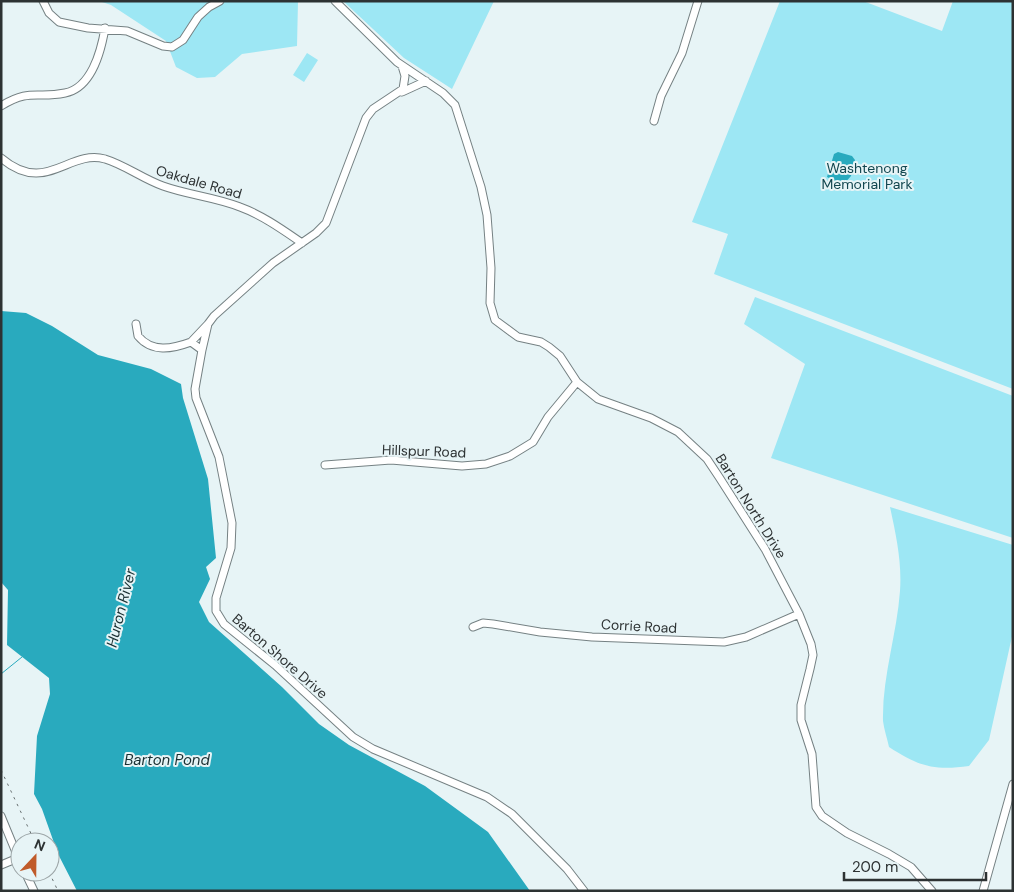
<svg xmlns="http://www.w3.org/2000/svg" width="1014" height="892" font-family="'DM Sans',sans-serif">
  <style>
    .green { fill: #9de7f4 }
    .water { fill: #29aabe }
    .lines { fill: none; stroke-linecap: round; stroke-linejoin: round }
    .stream { stroke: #29aabe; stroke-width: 1 }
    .minor-casing { stroke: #758183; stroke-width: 9 }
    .minor { stroke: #fff; stroke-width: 7 }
    .rail { stroke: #687071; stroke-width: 1; stroke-dasharray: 2.5 5; stroke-linecap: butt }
    .labels { text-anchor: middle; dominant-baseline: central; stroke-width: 4; stroke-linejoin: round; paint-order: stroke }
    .park-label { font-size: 14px; fill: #11464f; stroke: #e7f4f6 }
    .street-label { font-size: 14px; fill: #2d3233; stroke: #e7f4f6 }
    .water-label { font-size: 15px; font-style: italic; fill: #192f32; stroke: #e7f4f6 }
  </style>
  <rect width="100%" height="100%" fill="#e7f4f6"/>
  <path class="green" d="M99 1H298L297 46 242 54 215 77 197 78 176 67 166 41 111 5Z
    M343 1H494L452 89 404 58Z
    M780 1H863L942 31 953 1H1013V389L714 274 728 234 692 222Z
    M307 53 318 60 304 82 293 75Z
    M755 297 1013 396V538L771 458 805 364 744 324Z
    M890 507 1013 545V632L989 740 969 766C934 771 918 766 889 747 887 738 884 729 883 721 882 677 897 634 900 591 902 562 896 535 890 507Z"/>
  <path class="water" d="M838 152 852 156 855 160 851 176 843 185 827 177 834 154Z
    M1 311 26 313 52 326 98 355 151 369 181 384 183 398 208 479 216 558 206 567 210 579 199 602 209 622 282 687 319 724 349 745 425 786 488 832 530 891H77L58 854 42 809 34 794 37 736 50 694 49 678 7 645 8 590 1 582Z"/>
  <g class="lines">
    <path class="stream" d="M1 674 22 657"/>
    <g class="minor-casing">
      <path id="minor" d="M43 1 49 13 59 22 88 28 127 31 163 46 172 47 183 40 198 17 209 7 220 1
        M335 1 397 62 443 93 455 105 481 187 487 215 491 268 490 303 495 320 518 337 541 342 549 347 560 356 577 382 598 399 651 418 678 432 707 459 719 477 765 549 799 614 811 644 813 655 810 669 801 705V720L812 754 816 807 822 816 847 833 889 854 911 867 932 891
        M402 92 426 81
        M1 106C31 88 36 99 65 93 91 88 101 52 105 28
        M654 121 661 96 682 53 698 1
        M1 158C46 196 68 149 105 159 125 165 143 179 163 186 188 195 215 197 240 207 262 215 283 230 302 243
        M136 324 138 336C152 353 172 349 191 342L202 350 195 389 196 398 219 457 232 523 231 548 216 598V611L224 624 275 665 353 737 373 749 487 797 512 814 567 869 584 891
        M191 342 208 324
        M202 350 208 324 214 316 273 263 316 233 326 223 366 118 373 109 403 89 405 76 402 66
        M325 465 391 460 462 466 486 464 510 456 533 442 548 417 577 382
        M473 627 483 623 493 624 540 632 592 637 724 642 746 637 799 614
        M1 816 20 862
        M1 865 18 858
        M25 872 34 891
        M983 891 1013 784"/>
    </g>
    <use href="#minor" class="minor"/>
    <path class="rail" d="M1 770 35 842
      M49 872 58 891"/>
  </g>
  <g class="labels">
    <g class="park-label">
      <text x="867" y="168">Washtenong<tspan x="867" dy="16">Memorial Park</tspan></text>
    </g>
    <g class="street-label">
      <text transform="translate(199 182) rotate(16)">Oakdale Road</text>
      <text transform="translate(424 451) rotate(2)">Hillspur Road</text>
      <text transform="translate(751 506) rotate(58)">Barton North Drive</text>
      <text transform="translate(639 626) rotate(3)">Corrie Road</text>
      <text transform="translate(280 656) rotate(41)">Barton Shore Drive</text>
    </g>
    <g class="water-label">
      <text transform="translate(121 608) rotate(-76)">Huron River</text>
      <text x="167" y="760">Barton Pond</text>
    </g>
  </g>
  <rect width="1014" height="892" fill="none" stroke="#2d3233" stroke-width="5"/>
  <g transform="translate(35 857) rotate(22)"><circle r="24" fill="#e7f4f6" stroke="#9da6a8"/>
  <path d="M0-4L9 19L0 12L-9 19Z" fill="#c05b2a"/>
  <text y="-8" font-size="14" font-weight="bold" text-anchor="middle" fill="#2d3233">N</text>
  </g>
  <path d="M844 872v8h142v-8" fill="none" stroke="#2d3233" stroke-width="2.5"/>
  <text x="852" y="872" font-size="15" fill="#2d3233" stroke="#e7f4f6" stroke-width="4" paint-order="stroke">200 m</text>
</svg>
